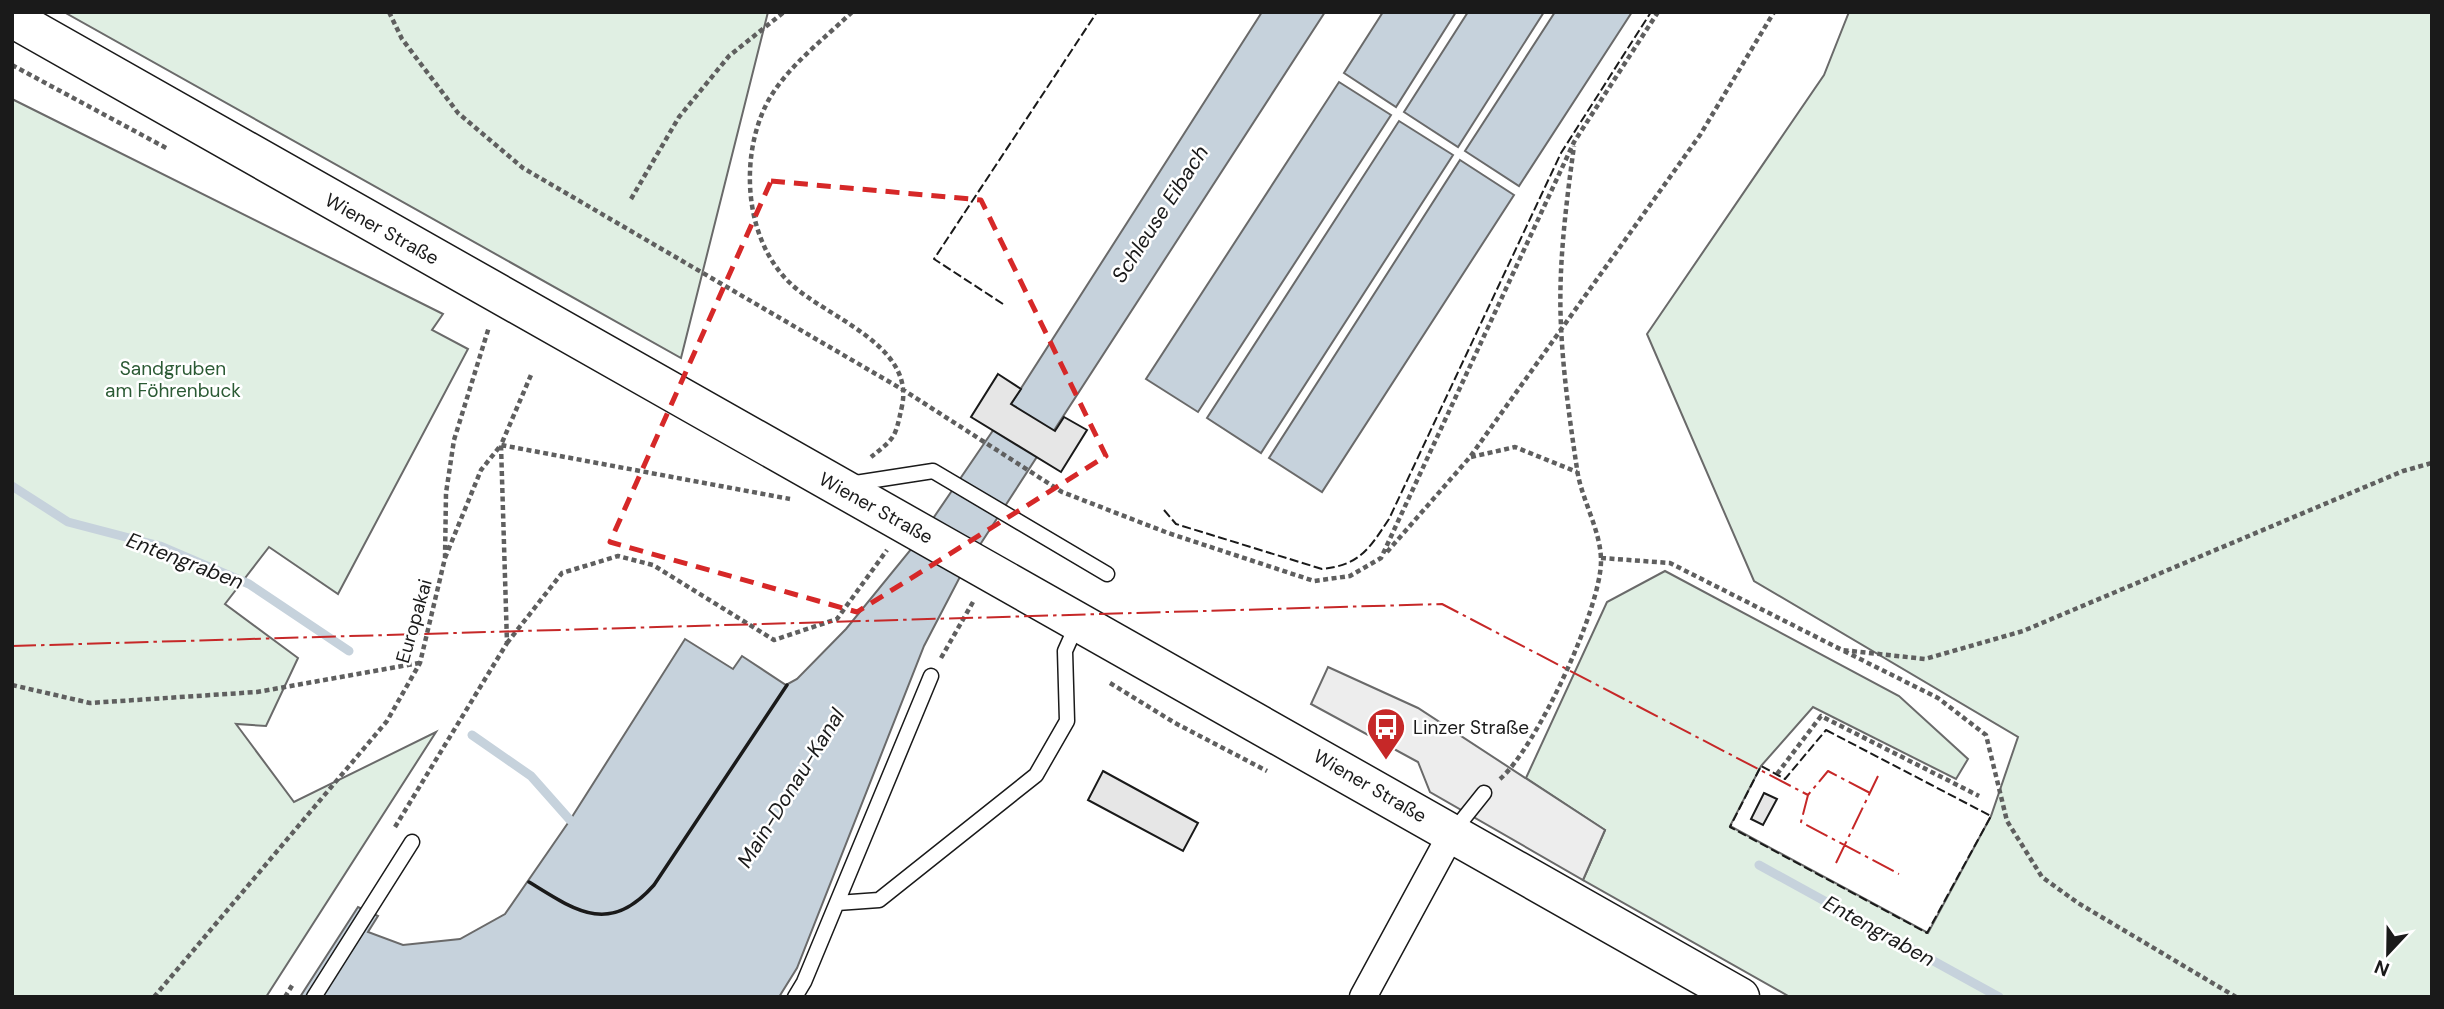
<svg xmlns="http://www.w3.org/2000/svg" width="2444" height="1009" font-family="'DM Sans',sans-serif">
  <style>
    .green { fill: #e0efe3; stroke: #6a6a6a; stroke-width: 2 }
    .parking { fill: #ededed; stroke: #6a6a6a; stroke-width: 2 }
    .water { fill: #c6d2dc; stroke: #6a6a6a; stroke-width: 2 }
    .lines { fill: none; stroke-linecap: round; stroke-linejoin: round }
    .stream { stroke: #c6d2dc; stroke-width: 9 }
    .building { fill: #e6e6e6; stroke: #1a1a1a; stroke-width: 2 }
    .lane-casing { stroke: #1a1a1a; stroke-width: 17 }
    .street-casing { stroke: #1a1a1a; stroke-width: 29 }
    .secondary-casing { stroke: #1a1a1a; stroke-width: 41 }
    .path { stroke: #5f5f5f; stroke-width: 4.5; stroke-dasharray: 5 3.5; stroke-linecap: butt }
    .lane { stroke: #fff; stroke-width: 14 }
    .street { stroke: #fff; stroke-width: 26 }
    .secondary { stroke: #fff; stroke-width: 38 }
    .fence { stroke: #1a1a1a; stroke-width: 2; stroke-dasharray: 9 3.5; stroke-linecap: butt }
    .wall { stroke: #1a1a1a; stroke-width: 3.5 }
    .power { stroke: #c62828; stroke-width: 2; stroke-dasharray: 24 5 3.5 5; stroke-linecap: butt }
    .marked { fill: none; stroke: #d62828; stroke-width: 5; stroke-dasharray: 14 9; stroke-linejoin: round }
    .labels { text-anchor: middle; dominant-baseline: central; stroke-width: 5; stroke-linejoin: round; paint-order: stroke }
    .street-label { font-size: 19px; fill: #1a1a1a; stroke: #fff }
    .park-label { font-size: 19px; fill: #2b5a34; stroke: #fff }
    .poi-label { font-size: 19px; fill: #1a1a1a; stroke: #fff; text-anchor: start }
    .water-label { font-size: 21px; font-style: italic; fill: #1a1a1a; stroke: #fff }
  </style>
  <rect width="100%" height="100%" fill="#fff"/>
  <path class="green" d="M64 12H768L681 358Z
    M1849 12H2432V997H1790L1583 880 1605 830 1526 778 1607 602 1665 571 1899 696 1968 759 1956 779 1813 707 1761 766 1730 826 1928 933 1991 816 2018 737 1754 581 1647 334 1824 75Z
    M12 99 443 314 432 330 468 349 338 594 269 547 225 604 298 658 266 726 236 724 294 802 436 732 266 997H12Z"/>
  <path class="parking" d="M1328 667 1418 708 1605 830 1583 880 1430 792 1418 762 1311 704Z"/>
  <path class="water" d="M1262 12H1325L963 571 924 646 797 968 779 997H300L358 907 378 916 368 932 403 945 460 939 505 914 570 820 685 639 733 669 742 656 786 685 797 679 846 629 917 542 1011 404Z
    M1383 12H1456L1396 107 1344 73Z
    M1468 12H1544L1458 147 1404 112Z
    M1555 12H1632L1519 186 1465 151Z
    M1339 82 1391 115 1198 412 1146 379Z
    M1399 121 1453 155 1261 453 1207 418Z
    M1460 160 1514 195 1322 492 1269 458Z"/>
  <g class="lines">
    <path class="stream" d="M12 486 68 522 160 546 249 584 349 651
      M472 735 531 776 570 820
      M1759 865 1999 997"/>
  </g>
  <path class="building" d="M998 374 1021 389 1011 404 1055 431 1064 417 1087 430 1061 472 971 417Z
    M1103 771 1198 823 1183 851 1088 800Z
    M1764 793 1777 799 1763 825 1751 819Z"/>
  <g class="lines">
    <g class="lane-casing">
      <path id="lane" d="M849 484 933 471 1107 574
        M1452 833 1484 793
        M837 903 879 900 1036 775 1067 721 1065 651 1078 622
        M314 997 412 842
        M795 997 804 982 931 676"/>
    </g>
    <g class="street-casing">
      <path id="street" d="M1363 997 1452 833"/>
    </g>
    <g class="secondary-casing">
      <path id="secondary" d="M12 18 1740 997"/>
    </g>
    <path class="path" d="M389 12 402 39 458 113 523 168 905 391 1062 492 1168 533 1314 581 1350 576 1381 558 1574 142 1658 12
      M852 12C823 40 784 69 766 105 739 160 745 241 791 284 826 317 915 345 902 406 895 438 896 437 871 457
      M12 65 168 149
      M631 199 679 117 729 56 784 12
      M1471 457 1515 447 1577 472
      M1387 552 1470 457 1700 135 1774 12
      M445 558 481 470 501 445 790 499
      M1601 558 1670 563 1842 650 1925 659 2023 631 2403 471 2432 463
      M507 643 562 573 618 556 653 565 774 640 837 619 887 550
      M1844 651 1938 698 1986 735 2007 821 2042 877 2078 903 2236 997
      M941 658 973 602
      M1110 683 1175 723 1267 771
      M12 685 90 703 257 692 419 663
      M1777 774 1821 716 1979 796
      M1500 779C1536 748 1601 609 1601 561 1601 530 1581 499 1577 469 1570 422 1563 373 1561 326 1558 267 1566 205 1574 146
      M395 827 507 643 501 445 531 375
      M154 997 387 721 420 663 445 558 446 493 454 440 489 327
      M285 997 293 984"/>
    <use href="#lane" class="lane"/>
    <use href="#street" class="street"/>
    <use href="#secondary" class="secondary"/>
    <path class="fence" d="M1003 304 934 259 1097 12
      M1164 510 1176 524 1322 569C1360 565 1369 549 1389 519L1561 153 1651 12
      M1826 730 1991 816 1927 933 1730 827 1761 766 1785 779Z"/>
    <path class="wall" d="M529 882C577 912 610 935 654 885L787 685"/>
    <path class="power" d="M12 646 1442 604 1808 795
      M1870 793 1828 771 1808 795 1801 822 1899 874
      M1836 863 1878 776"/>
  </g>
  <path class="marked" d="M771 181 981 200 1106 456 857 612 610 542Z"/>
  <defs>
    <g id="bus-pin" transform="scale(2.0125)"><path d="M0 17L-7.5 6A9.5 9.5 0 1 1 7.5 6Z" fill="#c62828" stroke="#fff"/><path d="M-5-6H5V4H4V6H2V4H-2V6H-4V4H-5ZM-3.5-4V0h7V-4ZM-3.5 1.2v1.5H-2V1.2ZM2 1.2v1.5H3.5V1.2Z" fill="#fff"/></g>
  </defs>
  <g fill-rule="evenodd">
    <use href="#bus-pin" x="1386" y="727"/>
  </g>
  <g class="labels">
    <g class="street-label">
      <text transform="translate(382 229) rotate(29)">Wiener Straße</text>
      <text transform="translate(876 508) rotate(29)">Wiener Straße</text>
      <text transform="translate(414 621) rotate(-74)">Europakai</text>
      <text transform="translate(1370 786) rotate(30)">Wiener Straße</text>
    </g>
    <g class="park-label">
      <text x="173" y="368">Sandgruben<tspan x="173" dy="22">am Föhrenbuck</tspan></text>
    </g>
    <g class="poi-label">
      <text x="1413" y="727">Linzer Straße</text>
    </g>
    <g class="water-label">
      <text transform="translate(1160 214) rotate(-57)">Schleuse Eibach</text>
      <text transform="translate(185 561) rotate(21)">Entengraben</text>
      <text transform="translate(791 788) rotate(-58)">Main-Donau-Kanal</text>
      <text transform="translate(1879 931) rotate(29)">Entengraben</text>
    </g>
  </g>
  <rect width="2444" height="1009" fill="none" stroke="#1a1a1a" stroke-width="28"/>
  <g transform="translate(2388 953) rotate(202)" stroke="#ffffff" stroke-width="5" paint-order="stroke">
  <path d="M0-5L12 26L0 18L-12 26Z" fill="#1a1a1a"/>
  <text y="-10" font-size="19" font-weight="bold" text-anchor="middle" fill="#1a1a1a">N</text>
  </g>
</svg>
